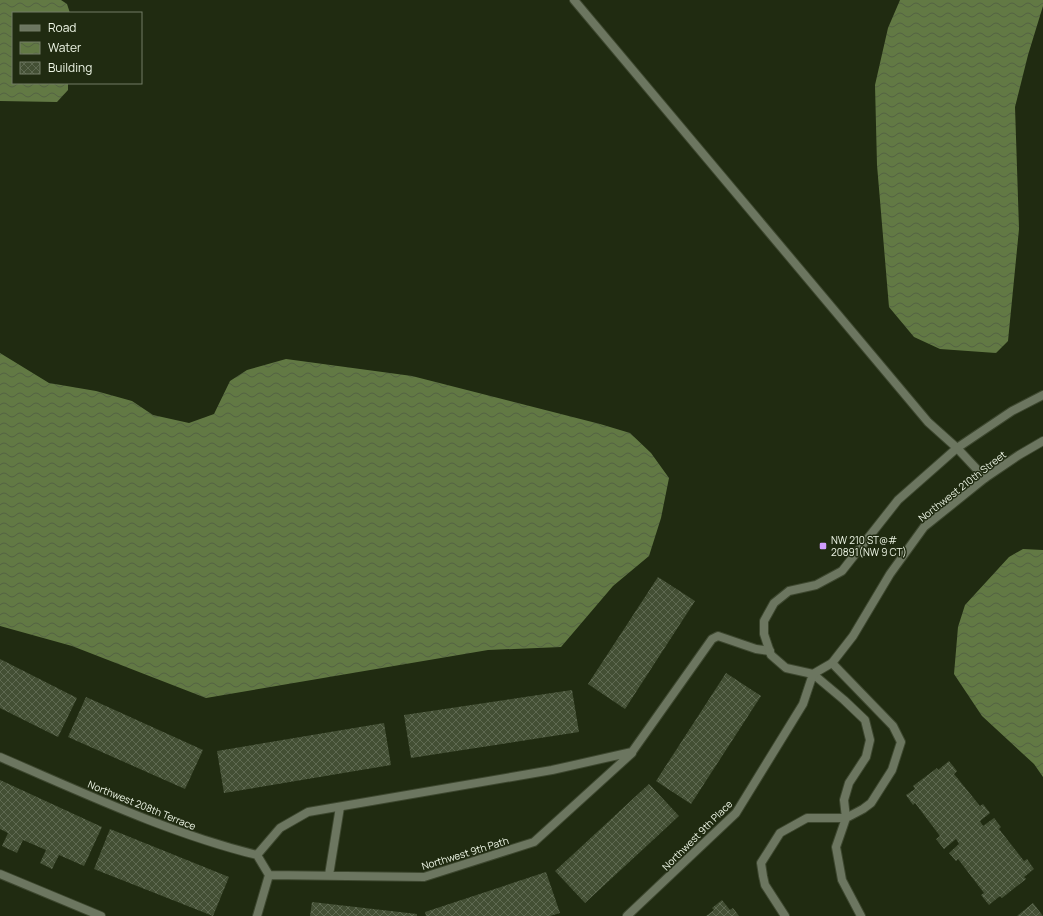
<svg xmlns="http://www.w3.org/2000/svg" width="1043" height="916" font-family="Manrope,sans-serif">
  <style>
    .water { fill: url(#water-waves) }
    .building { fill: url(#building-cross-hatch) }
    .lines { fill: none; stroke-linecap: round; stroke-linejoin: round }
    .service-casing { stroke: #3d472f; stroke-width: 10 }
    .minor-casing { stroke: #3d472f; stroke-width: 10 }
    .service { stroke: #6c7660; stroke-width: 8 }
    .minor { stroke: #6c7660; stroke-width: 8 }
    .poi-dot { fill: #d19dfe; stroke: #202b11; stroke-width: 1.5 }
    .labels { text-anchor: middle; dominant-baseline: central; stroke-width: 3; stroke-linejoin: round; paint-order: stroke }
    .street-label { font-size: 10px; fill: #edf5e5; stroke: #202b11 }
    .poi-label { font-size: 10px; fill: #edf5e5; stroke: #202b11; text-anchor: start }
  </style>
  <defs>
    <pattern id="water-waves" width="16" height="10" patternUnits="userSpaceOnUse"><rect width="16" height="10" fill="#627944"/><path d="M0 5q4-4 8 0t8 0" fill="none" stroke="#546244"/></pattern>
    <pattern id="building-cross-hatch" width="8" height="8" patternUnits="userSpaceOnUse"><rect width="8" height="8" fill="#434f34"/><path d="M0 0l8 8M0 8l8-8" fill="none" stroke="#5e6951"/></pattern>
  </defs>
  <rect width="100%" height="100%" fill="#202b11"/>
  <path class="water" d="M0 0H61L67 4 70 13H13V83H68V90L57 102 0 101Z
    M900 0H1043V6L1028 55 1015 107 1019 229 1008 341 996 353 940 349 914 337 889 307 877 165 875 85 888 28Z
    M0 353 49 383 96 391 132 401 153 415 189 423 214 414 230 381 247 370 286 359 412 376 600 424 630 433 651 453 669 478 661 518 649 556 613 586 561 647 488 650 206 698 72 646 0 626Z
    M1023 549 1043 550V777L1034 764 982 716 954 674 958 627 965 605 1009 557Z"/>
  <path class="building" d="M658 577 695 601 625 709 588 684Z
    M0 659 77 698 58 737 0 708Z
    M726 673 761 696 691 804 656 781Z
    M572 690 579 732 411 758 404 715Z
    M86 697 203 750 185 789 68 737Z
    M384 723 391 765 224 793 217 751Z
    M949 761 957 771 954 774 980 806 983 804 990 813 980 821 983 826 994 818 1001 827 999 829 1024 861 1027 859 1034 869 1024 877 1026 879 1002 898 1000 896 989 905 981 895 984 893 958 859 956 861 949 853 959 844 956 839 944 849 936 839 940 836 915 803 913 805 906 795 915 789 913 786 937 768 938 770Z
    M0 780 102 827 84 866 59 855 52 869 40 863 46 850 23 840 17 853 2 846 8 833 0 829Z
    M649 784 679 816 585 903 555 871Z
    M110 829 229 877 213 916 94 869Z
    M546 872 560 913 550 916H426L425 912Z
    M722 900 730 910 733 908 739 916H706L714 910 712 908Z
    M312 902 417 914V916H310Z
    M1033 903 1043 916H1017Z"/>
  <g class="lines">
    <g class="service-casing">
      <path id="service" d="M574 0 928 422 957 448 985 478
        M813 674 844 700 865 720 870 740 866 757 849 783 844 800 846 818 836 847 842 880 861 916
        M0 757C84 793 168 833 257 855L269 875
        M257 855 280 828 308 812 552 770 632 752 712 639 718 636 756 649 770 651
        M269 875 424 877 534 842 632 753
        M329 875 340 807
        M257 916 269 875
        M785 916 765 885 763 876 761 863 780 833 807 818H846L863 809 871 803 892 770 901 742 893 726 832 663"/>
    </g>
    <g class="minor-casing">
      <path id="minor" d="M1043 395 1012 411 957 448 898 500 842 571 816 585 789 591 774 603 764 621V634L771 655 786 668 813 674 832 663 853 636 890 574 924 527 985 478 1019 455 1043 441
        M0 874 101 916
        M627 916 736 813 803 704 813 674"/>
    </g>
    <use href="#service" class="service"/>
    <use href="#minor" class="minor"/>
  </g>
  <rect class="poi-dot" x="819" y="542" width="8" height="8" rx="2"/>
  <g class="labels">
    <g class="street-label">
      <text transform="translate(962 486) rotate(-38)">Northwest 210th Street</text>
      <text transform="translate(142 805) rotate(22)">Northwest 208th Terrace</text>
      <text transform="translate(697 835) rotate(-45)">Northwest 9th Place</text>
      <text transform="translate(465 853) rotate(-17)">Northwest 9th Path</text>
    </g>
    <g class="poi-label">
      <text x="831" y="540">NW 210 ST@#<tspan x="831" dy="12">20891(NW 9 CT)</tspan></text>
    </g>
  </g>
  <rect x="12" y="12" width="130" height="72" fill="#202b11" stroke="#727c66"/>
  <rect x="20" y="25" width="20" height="6" fill="#6c7660" stroke="#727c66"/>
  <text x="48" y="32" font-size="12" fill="#edf5e5">Road</text>
  <rect x="20" y="42" width="20" height="12" fill="url(#water-waves)" stroke="#727c66"/>
  <text x="48" y="52" font-size="12" fill="#edf5e5">Water</text>
  <rect x="20" y="62" width="20" height="12" fill="url(#building-cross-hatch)" stroke="#727c66"/>
  <text x="48" y="72" font-size="12" fill="#edf5e5">Building</text>
</svg>
